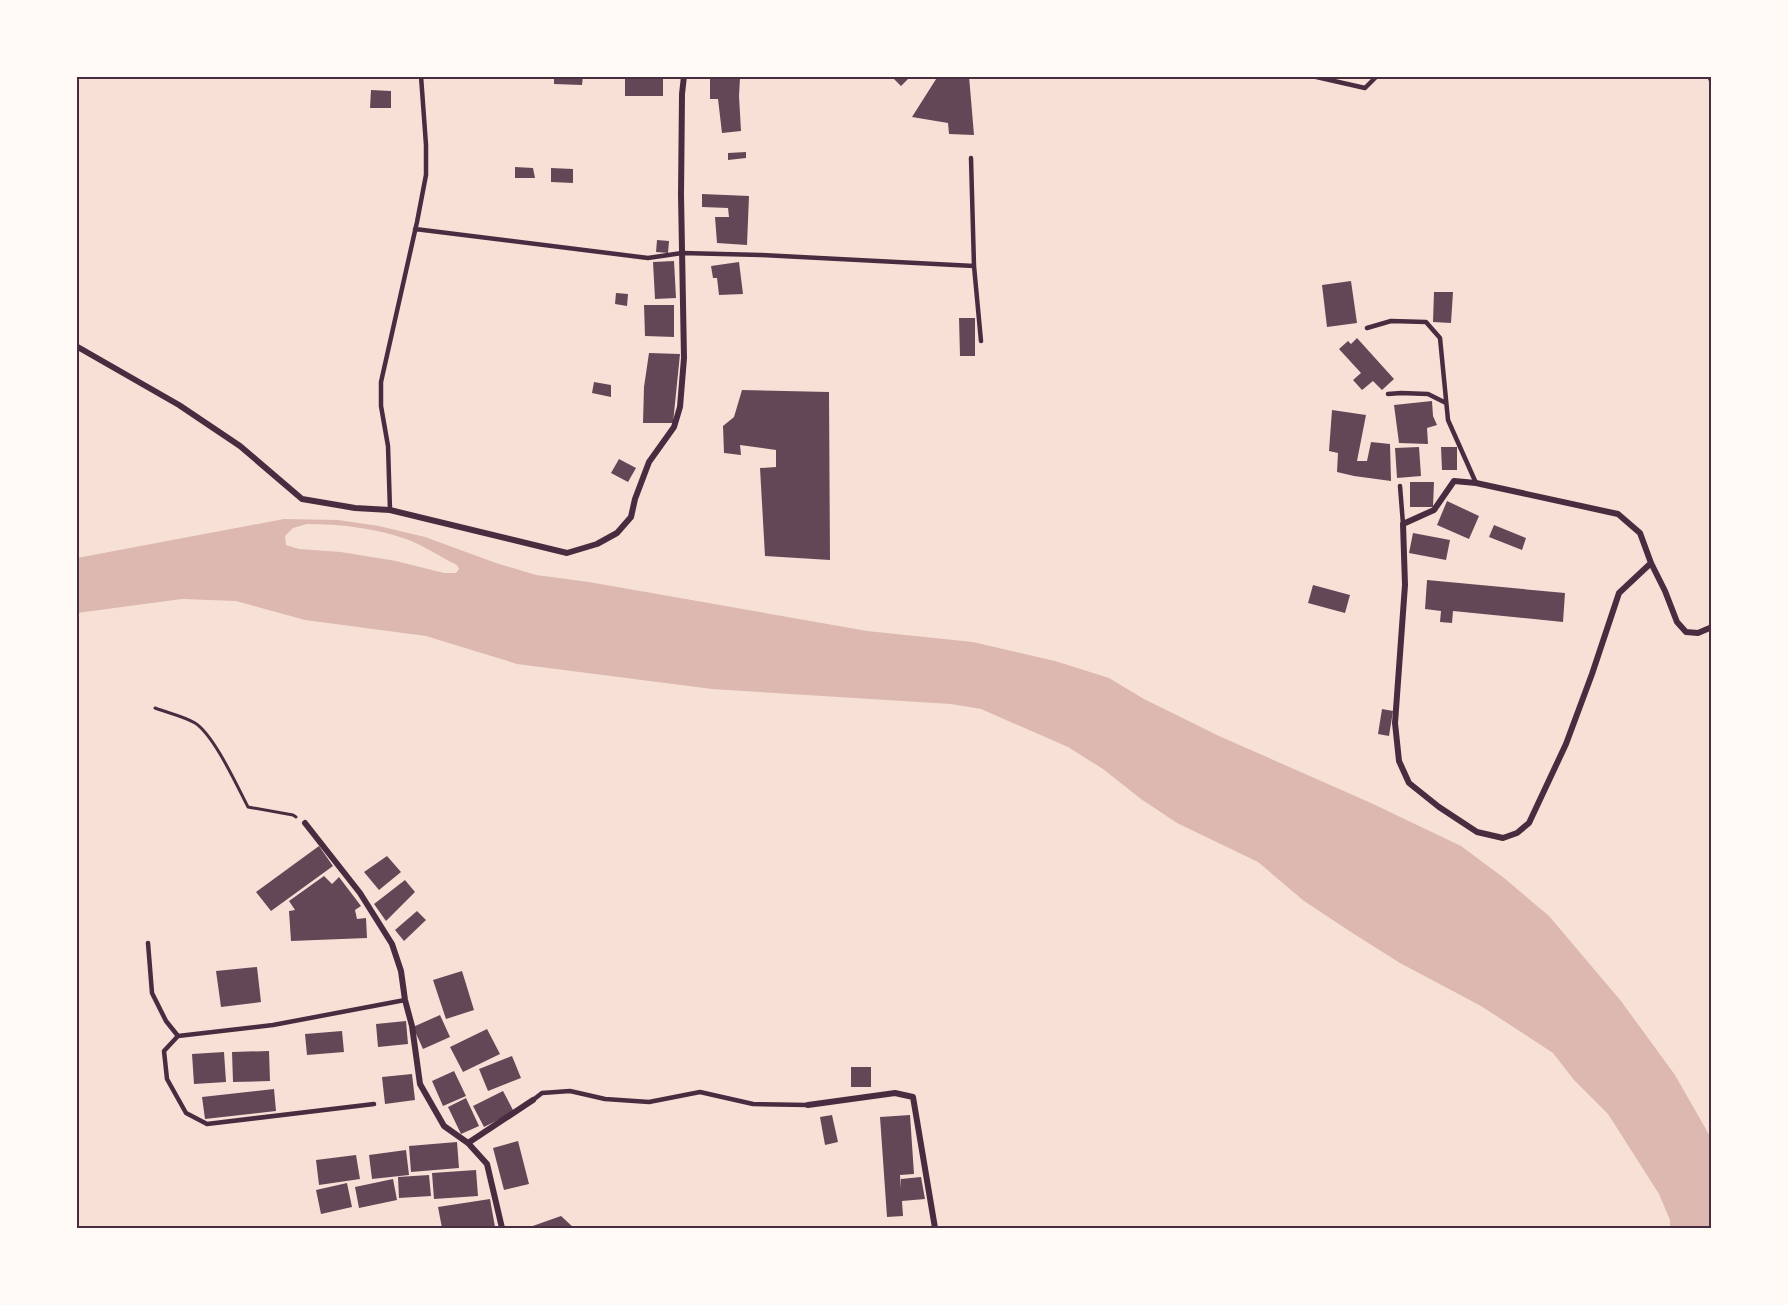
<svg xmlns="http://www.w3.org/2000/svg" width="1788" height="1305" font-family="'Open Sans',sans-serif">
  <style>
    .water { fill: #dcb8b0; fill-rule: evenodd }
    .building { fill: #644757 }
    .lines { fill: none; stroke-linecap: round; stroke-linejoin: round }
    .path { stroke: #4a2c40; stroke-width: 3 }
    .service { stroke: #4a2c40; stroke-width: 4.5 }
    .minor { stroke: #4a2c40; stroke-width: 6 }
    .neatline { fill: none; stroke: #4a2c40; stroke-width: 2 }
  </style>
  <rect width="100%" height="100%" fill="#f7e1d7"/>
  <path class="water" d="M284 519 338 520 379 526 425 537 496 563 536 575 589 582 867 631 973 642 1055 661 1109 678 1144 699 1219 736 1371 803 1461 846 1504 878 1549 916 1621 1001 1675 1075 1711 1138V1228H1670V1220L1659 1194 1608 1114 1574 1080 1553 1053 1481 1006 1400 963 1354 934 1304 901 1258 862 1177 823 1141 799 1103 769 1068 747 981 709 951 704 712 689 517 664 426 636 305 620 236 601 182 599 77 613V558ZM307 524C340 524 375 528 406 539 423 545 440 557 457 565L459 569 456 573H444L396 561 341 552 299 549 286 545 285 536 293 528Z"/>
  <path class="building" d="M554 76H583L582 85 554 84Z
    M625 76H663V96H625Z
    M891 76H911L901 86Z
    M938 76H969L974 135 949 134 948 123 912 117Z
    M710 77 740 78 739 96 741 131 722 133 718 99H710Z
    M371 90 391 91V108H370Z
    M746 152V158L728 160V153Z
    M515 167 533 168 535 178H515Z
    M551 168 573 169V183L551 182Z
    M702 194 749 196 747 245 717 243 715 217H729L728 208 702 207Z
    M657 240 669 241 668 253 656 252Z
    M674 261 676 298 655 299 653 262Z
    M739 262 743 294 719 295 717 278H713L711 266Z
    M1351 281 1357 323 1327 327 1322 285Z
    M1434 292H1453L1451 323 1433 322Z
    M616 293 628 294 627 306 615 304Z
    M644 305H674V337L645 336Z
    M959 318H975V356H960Z
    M1357 338 1394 379 1382 390 1373 381 1362 390 1353 380 1361 373 1339 349 1348 341 1351 344Z
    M649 353 680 354 673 423H643L644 387Z
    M594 382 611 385V397L592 393Z
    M742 390 829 392 830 560 765 556 760 468 776 467V450L740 445 741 455 724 453 723 426 734 417Z
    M1432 401 1433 416 1437 425 1427 428 1428 444 1399 443 1394 405Z
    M1332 410 1366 415 1357 461H1367L1371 442 1390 444 1391 481 1354 476 1337 472 1338 453 1329 451Z
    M1419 447 1421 476 1397 478 1395 448Z
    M1441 447H1457V470H1442Z
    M619 459 636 468 628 482 611 473Z
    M1410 482H1434L1433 507H1410Z
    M1447 501 1479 516 1469 539 1437 525Z
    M1494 525 1526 538 1522 550 1489 537Z
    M1413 533 1450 540 1446 560 1409 553Z
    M1427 580 1565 593 1563 622 1453 611 1452 623 1440 622 1441 611 1425 609Z
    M1313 585 1350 595 1345 613 1308 603Z
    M1382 709 1393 711 1389 736 1378 734Z
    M319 846 333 866 271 911 256 892Z
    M387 856 401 872 379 890 364 872Z
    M324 876 332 884 339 877 361 906 355 910 357 919 366 918 367 938 291 941 289 911 295 910 289 901Z
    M405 880 415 892 386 921 374 904Z
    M417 911 426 920 404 941 395 930Z
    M257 967 261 1002 221 1007 216 971Z
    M462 971 474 1010 446 1019 433 980Z
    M440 1015 450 1037 423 1049 413 1027Z
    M406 1021 408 1044 378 1047 376 1024Z
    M487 1029 500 1054 463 1072 450 1047Z
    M342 1031 344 1052 307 1055 305 1034Z
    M269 1051 270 1081 233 1082 232 1052Z
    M224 1052 226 1082 194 1084 192 1054Z
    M512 1056 521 1078 488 1091 479 1069Z
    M851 1067H871V1087H851Z
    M454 1071 466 1096 443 1106 432 1081Z
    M412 1074 415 1100 385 1104 382 1077Z
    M274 1089 276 1111 205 1119 202 1097Z
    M503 1091 514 1112 484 1127 473 1106Z
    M466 1098 479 1126 461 1134 448 1107Z
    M832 1115 838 1142 825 1145 820 1117Z
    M910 1115 914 1174 900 1175 901 1188V1179L921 1177 925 1199 902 1201 903 1216 887 1217 880 1117Z
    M518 1141 529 1184 504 1190 493 1148Z
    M457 1142 459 1168 411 1172 409 1146Z
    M406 1150 409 1175 372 1179 369 1155Z
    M356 1155 360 1179 319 1185 316 1160Z
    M476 1170 478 1196 434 1199 432 1173Z
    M429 1175 431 1196 399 1198 398 1177Z
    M393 1179 397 1200 359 1208 355 1187Z
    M347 1183 352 1207 321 1214 316 1190Z
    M490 1199 495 1227 442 1228 438 1207Z
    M561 1216 574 1228H527Z"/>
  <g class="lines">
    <path class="path" d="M155 708C168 713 183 716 195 723 214 735 237 786 248 807L293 815 296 817"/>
    <path class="service" d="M1312 76 1365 88 1377 76
      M971 158 974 266 981 341
      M415 229 648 258 682 253 761 255 974 266
      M1367 328 1391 321 1426 322 1440 338 1448 420 1476 483
      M1388 394 1401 393 1428 394 1446 403
      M1400 486 1403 524
      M390 510 388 446 381 406V382L417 222 426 175V145L421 76
      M148 943 152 993 166 1021 178 1036 164 1051 167 1079 186 1113 207 1124 374 1104
      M178 1036 273 1025 405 1000
      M533 1100 542 1093 570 1091 605 1099 649 1102 700 1092 753 1104 808 1105"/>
    <path class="minor" d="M1710 76 1712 81
      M76 346 179 405 240 446 302 499 355 508 390 510 567 553 597 544 617 533 631 517 635 499 649 462 674 427 680 407 684 358 681 195 682 94 684 76
      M1651 563 1619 593 1592 674 1566 744 1529 823 1517 833 1503 838 1477 832 1439 807 1409 783 1399 761 1395 723 1405 585 1403 524 1434 510 1454 481 1476 483 1618 514 1640 533 1651 563 1665 591 1677 622 1686 632 1698 633 1712 627
      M305 823 360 893 392 944 401 971 405 1000 412 1026 420 1084 444 1126 468 1143 487 1164 502 1228
      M808 1105 895 1093 913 1097 935 1228
      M468 1143 533 1100"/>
  </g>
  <rect width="1788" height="1305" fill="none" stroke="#fffaf5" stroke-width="156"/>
  <rect x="78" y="78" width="1632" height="1149" class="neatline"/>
</svg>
